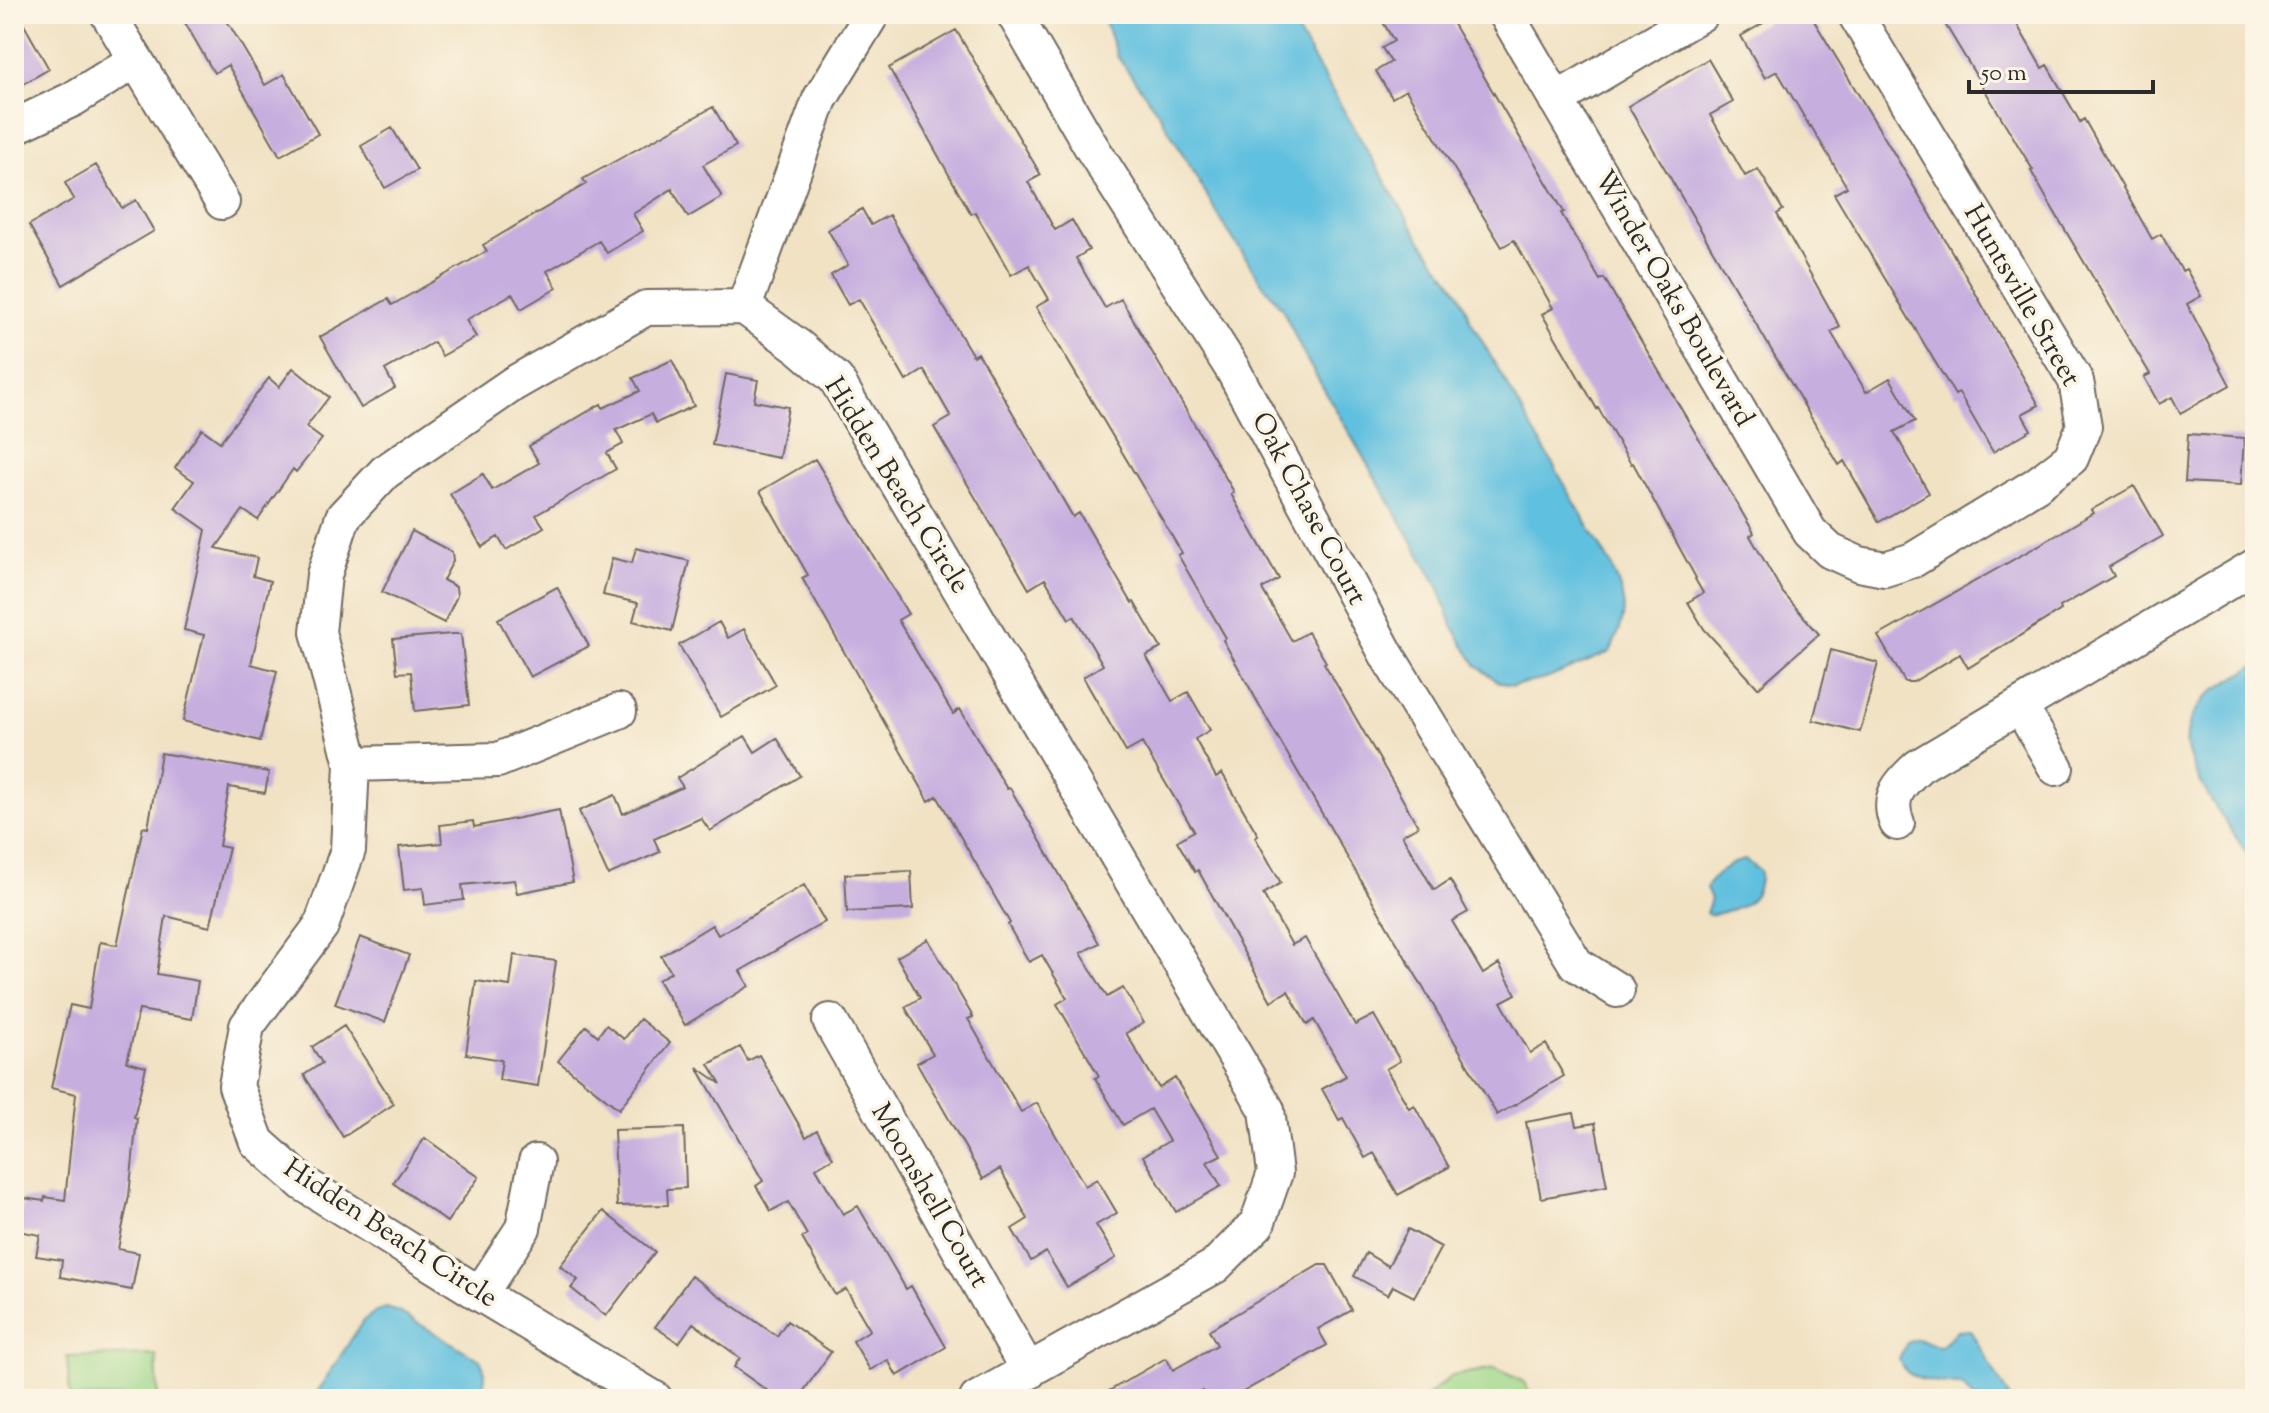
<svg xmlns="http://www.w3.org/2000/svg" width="2269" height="1413" font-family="'Sorts Mill Goudy',serif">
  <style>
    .green { fill: #9fd78a; stroke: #65815a; stroke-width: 2 }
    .water { fill: #61c0df; stroke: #467685; stroke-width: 2 }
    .building { fill: #c6aedf }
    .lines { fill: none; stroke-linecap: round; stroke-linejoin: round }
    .minor-casing { stroke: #706b61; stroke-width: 38 }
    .minor { stroke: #fff; stroke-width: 34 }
    .labels { text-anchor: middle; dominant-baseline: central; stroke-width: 7; stroke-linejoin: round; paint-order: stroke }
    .street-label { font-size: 28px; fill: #2b2b2b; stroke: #fcf5e5 }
  </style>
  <rect width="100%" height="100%" fill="#fcf5e5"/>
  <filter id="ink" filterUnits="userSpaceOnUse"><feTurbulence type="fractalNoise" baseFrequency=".0125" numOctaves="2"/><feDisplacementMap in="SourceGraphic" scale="16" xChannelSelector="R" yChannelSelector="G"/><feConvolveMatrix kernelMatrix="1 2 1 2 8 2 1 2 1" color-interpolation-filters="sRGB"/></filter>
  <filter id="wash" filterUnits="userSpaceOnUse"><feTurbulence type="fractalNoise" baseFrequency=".006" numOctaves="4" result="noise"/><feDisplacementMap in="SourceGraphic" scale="32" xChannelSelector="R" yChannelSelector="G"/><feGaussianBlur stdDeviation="1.8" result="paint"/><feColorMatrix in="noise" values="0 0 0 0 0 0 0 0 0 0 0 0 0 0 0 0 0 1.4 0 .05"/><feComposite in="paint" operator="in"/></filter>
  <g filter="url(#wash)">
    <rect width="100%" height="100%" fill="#f1e2c4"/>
    <path class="green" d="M156 1355 158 1396 70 1398 67 1357Z
      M1495 1368 1524 1382 1532 1399H1423L1452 1376Z"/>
    <path class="water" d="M1102 14H1285L1290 19 1419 238 1459 292 1471 322 1612 567C1628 608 1628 612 1610 652L1546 679 1512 686 1497 681 1477 666 1453 627 1437 584 1304 355 1282 308 1264 286 1224 225 1160 115 1117 56Z
      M2255 666V866C2236 835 2193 781 2187 747 2185 732 2191 717 2199 706 2212 688 2237 677 2255 666Z
      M1745 860 1760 871C1762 905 1738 908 1710 915L1706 913 1711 899 1706 888C1715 874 1728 863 1745 860Z
      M386 1308 399 1312 480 1360C489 1375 484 1385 477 1399H313L363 1321 375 1312Z
      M1970 1330 2010 1399H1974L1963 1386C1940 1382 1906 1384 1899 1359L1907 1343 1917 1339 1940 1347 1957 1331Z"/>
    <g id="blocks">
      <path class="building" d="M14 14H18L49 69 14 89Z
        M180 14H223L265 85 284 74 318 134 280 156 228 65 214 73Z
        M1378 14H1447L1564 212 1561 213 1600 280 1604 278 1729 490 1754 533 1750 536 1783 593 1819 634 1758 688 1704 629 1688 602 1703 593 1695 579 1696 578 1633 463 1631 464 1598 408 1597 409 1542 314 1553 308 1514 240 1502 247 1406 90 1392 98 1376 71 1391 62 1382 48 1394 41Z
        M1779 14H1810L1931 215 2039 405 2022 414 2031 430 1993 452 1959 393 1955 395 1834 194 1847 187 1811 126 1810 127 1777 71 1765 78 1741 36Z
        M1939 14H2011L2042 68 2047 65 2080 122 2084 119 2152 239 2161 234 2182 271 2186 269 2201 296 2187 304 2230 385 2180 413 2172 397 2159 404 2144 377 2150 374 2051 206 2031 171 2033 170Z
        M956 30 1041 175 1028 182 1055 230 1072 220 1089 250 1076 258 1105 308 1121 299 1234 492 1231 494 1279 579 1262 589 1292 641 1308 632 1326 662 1324 663 1418 826 1402 835 1434 890 1450 880 1468 912 1452 921 1483 974 1499 964 1516 994 1501 1002 1530 1053 1546 1044 1564 1076 1497 1115 1270 724 1223 640 1226 638 1178 555 1182 553 1036 307 1049 299 1029 265 1011 275 975 212 971 214 889 68Z
        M1708 59 1733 102 1710 115 1745 176 1758 169 1783 210 1777 214 1840 327 1831 332 1866 392 1890 378 1915 421 1894 432 1929 493 1879 522 1844 461 1839 465 1628 106Z
        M713 107 736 146 703 165 722 197 688 217 672 189 633 214 643 231 607 253 599 241 547 271 557 288 521 309 512 294 466 320 476 337 442 356 434 342 385 370 395 388 361 408 320 337 388 299 392 305 487 251 483 245 586 184 583 179Z
        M392 128 417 170 385 188 361 146Z
        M96 165 122 208 136 200 154 231 63 285 29 225 74 199 65 183Z
        M862 209 871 225 889 215 973 356 978 353 1073 517 1079 513 1132 603 1134 602 1161 648 1146 656 1172 701 1188 692 1210 730 1195 739 1216 777 1222 773 1258 835 1255 837 1281 883 1263 894 1292 945 1305 938 1355 1025 1374 1015 1400 1061 1386 1069 1409 1108 1414 1105 1449 1167 1398 1195 1374 1153 1365 1158 1343 1118 1339 1120 1322 1089 1346 1076 1314 1020 1307 1025 1288 991 1271 1001 1198 870 1195 872 1177 841 1194 831 1142 743 1126 752 1083 677 1103 665 1074 616 1069 619 1045 579 1029 589 934 427 951 417 924 370 906 381 859 299 848 305 831 275 848 265 828 230Z
        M672 360 694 406 656 423 651 414 616 430 623 444 607 453 616 469 536 515 544 527 506 550 498 537 482 547 450 494 483 474 492 490 539 463 529 446 601 404 603 408 640 391 633 378Z
        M293 368 329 397 306 427 322 439 296 472 293 469 258 520 243 510 216 548 257 558 253 576 270 581 251 664 277 671 260 741 183 721 204 635 184 630 206 530 175 508 194 481 175 468 202 429 220 442 269 378 279 387Z
        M726 374 758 380 754 401 788 407 779 458 712 445Z
        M2188 434 2244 438 2241 485 2185 482Z
        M815 459 908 614 898 620 953 714 960 709 1007 789 1010 788 1099 943 1081 953 1107 997 1123 988 1144 1023 1126 1033 1159 1088 1175 1078 1221 1155 1207 1162 1221 1186 1176 1212 1143 1156 1169 1141 1150 1109 1123 1125 1095 1078 1099 1076 1057 1004 1067 998 1042 955 1029 962 1008 925 1010 923 937 796 929 801 802 578 808 575 760 491Z
        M2134 486 2163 536 2109 567 2114 576 2060 607 2061 610 1968 668 1960 654 1913 682H1905L1878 636 2055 536 2093 513 2091 510Z
        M412 531 452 552 453 561 443 580 456 587 457 596 444 623 382 592Z
        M636 548 689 561 672 631 633 621 638 603 603 595 612 558 632 563Z
        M557 587 589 646 530 677 498 619Z
        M719 622 728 638 744 629 776 685 721 717 679 645Z
        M452 634H461L469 705 415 711 411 672 397 673 393 639Z
        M1831 650 1878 663 1860 732 1813 720Z
        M745 736 755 752 777 738 800 776 710 831 701 818 654 839 660 852 608 875 579 811 615 795 623 814 683 787 677 778Z
        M161 753 269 772 265 793 229 787 219 846 229 848 210 927 166 916 157 974 198 981 192 1019 139 1010 127 1062 146 1067 134 1117 137 1118 129 1196 118 1249 139 1253 132 1290 60 1277 62 1260 36 1256 40 1235 18 1231 23 1198 44 1201 45 1197 65 1200 76 1094 51 1088 70 1005 89 1009 100 942 117 945 143 827 148 828Z
        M559 810 573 882 517 893 514 880 462 885 464 900 425 905 423 888 404 890 399 847 442 843 440 825 473 821 474 827Z
        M911 871 913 909 847 912 845 874Z
        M804 885 825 922 740 971 749 986 685 1025 658 980 671 972 661 956 712 925 718 935Z
        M360 937 409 955 385 1022 335 1004Z
        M928 939 973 1017 968 1019 1021 1112 1037 1103 1085 1186 1097 1179 1117 1213 1096 1225 1116 1258 1067 1287 1046 1252 1031 1261 1012 1229 1028 1219 1000 1169 983 1179 917 1063 933 1054 905 1007 920 998 897 957Z
        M514 955 556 961 538 1086 499 1080 502 1060 466 1054 476 981 510 986Z
        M640 1019 670 1043 619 1109 558 1061 586 1026 598 1036 606 1025 624 1039Z
        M344 1026 394 1104 343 1137 304 1075 322 1063 312 1047Z
        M740 1047 748 1061 759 1055 806 1137 817 1130 833 1158 816 1168 843 1214 858 1206 906 1289 911 1286 946 1347 897 1376 888 1360 870 1370 853 1341 870 1330 846 1289 835 1295 802 1238 807 1235 788 1202 771 1211 756 1186 763 1181 697 1067 721 1084 709 1064Z
        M1574 1113 1577 1126 1595 1123 1607 1186 1541 1198 1526 1122Z
        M684 1128 686 1188 667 1189 668 1205 617 1206 614 1130Z
        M425 1138 479 1177 447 1222 393 1183Z
        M603 1211 655 1252 606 1316 571 1288 578 1280 560 1266Z
        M1408 1229 1441 1247 1414 1297 1393 1286 1388 1295 1354 1276 1366 1253 1388 1266Z
        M1319 1265H1327L1352 1310 1318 1329 1327 1345 1230 1399H1206L1202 1391 1188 1399H1095L1166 1358 1173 1370 1217 1345 1209 1330Z
        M691 1276 777 1336 787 1321 831 1352 798 1399H779L734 1367 740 1358 693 1323 679 1343 655 1327Z"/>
    </g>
  </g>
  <g filter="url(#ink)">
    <use href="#blocks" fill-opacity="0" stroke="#706b61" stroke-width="2"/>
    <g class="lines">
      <g class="minor-casing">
        <path id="minor" d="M108 14 222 202
          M1014 14 1092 148 1232 368 1388 657 1576 964 1617 990
          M1506 14 1810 532 1830 551 1859 564 1885 569 1913 560 2036 485 2071 458 2084 426 2076 381 1855 14
          M1556 100 1701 14
          M14 127 73 99 136 60
          M744 307 820 99 872 14
          M2020 706 2056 768
          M352 764 498 760 619 711
          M1897 823C1886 797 1900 783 1919 766L2255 566
          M830 1021 1029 1372
          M480 1294 523 1228 536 1162
          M655 1399 480 1294 304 1184 257 1142 236 1086 247 1026 321 926 348 850 352 764 318 632 324 575 343 517 385 472 513 384 646 308 744 307 799 347 836 379 1267 1110 1275 1173 1257 1224 1215 1266 977 1399"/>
      </g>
      <use href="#minor" class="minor"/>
    </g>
  </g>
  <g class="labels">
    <g class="street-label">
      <text transform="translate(2021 296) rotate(60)">Huntsville Street</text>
      <text transform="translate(1673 299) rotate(60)">Winder Oaks Boulevard</text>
      <text transform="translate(896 486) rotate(58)">Hidden Beach Circle</text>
      <text transform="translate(1308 509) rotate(62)">Oak Chase Court</text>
      <text transform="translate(929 1196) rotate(60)">Moonshell Court</text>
      <text transform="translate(390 1234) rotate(33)">Hidden Beach Circle</text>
    </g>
  </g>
  <rect width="2269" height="1413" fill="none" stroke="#fcf5e5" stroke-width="48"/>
  <path d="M1969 80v12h184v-12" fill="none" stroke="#2b2b2b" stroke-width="4"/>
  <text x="1981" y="80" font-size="24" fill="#2b2b2b" stroke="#fcf5e5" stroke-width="6" paint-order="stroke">50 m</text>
</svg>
